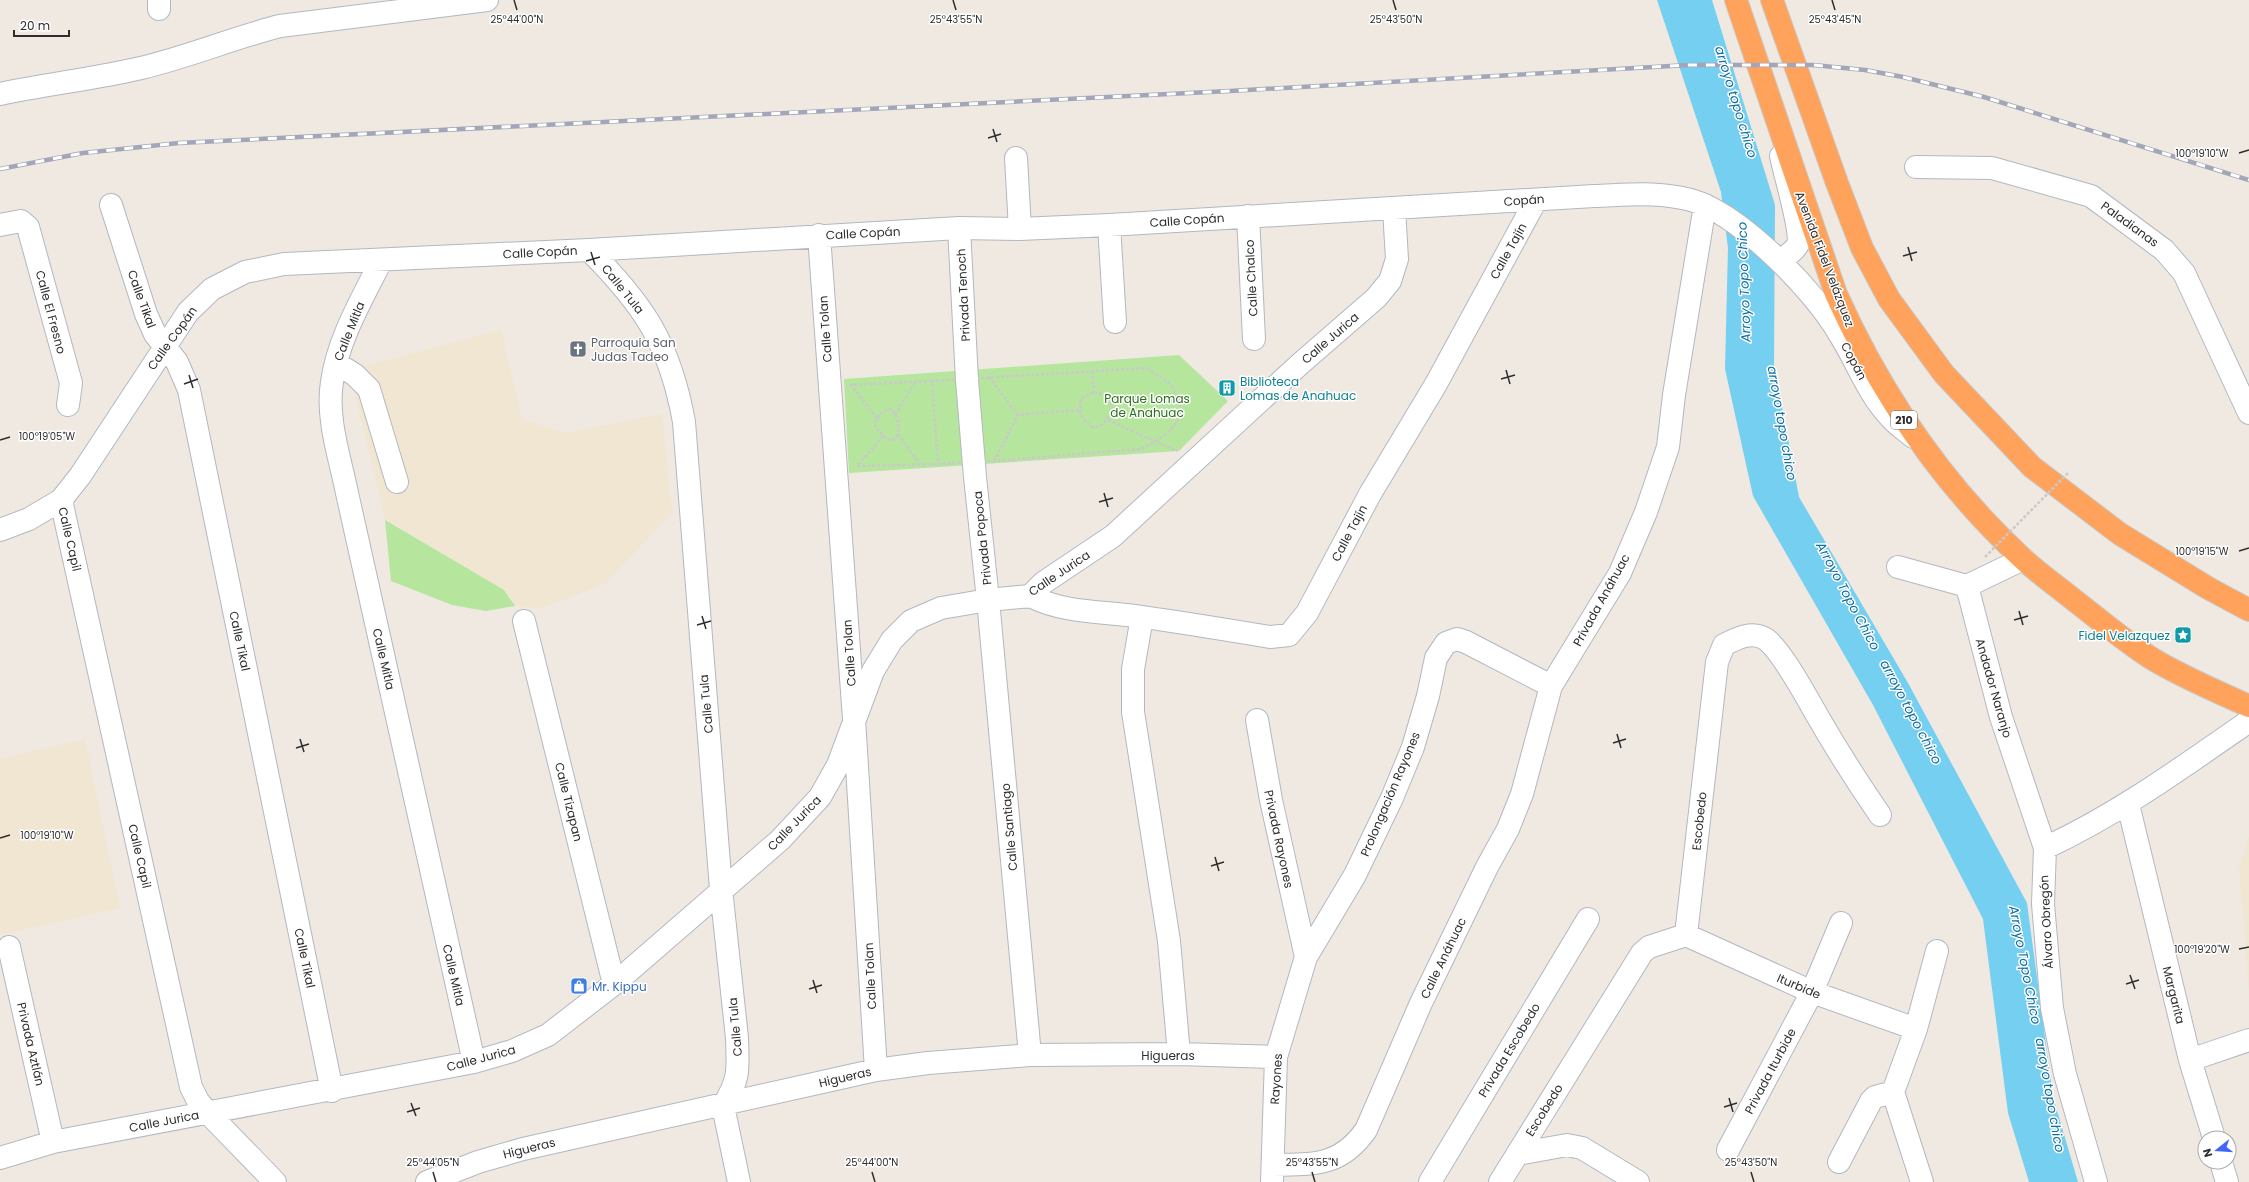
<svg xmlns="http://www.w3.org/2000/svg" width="2249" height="1182" font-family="Poppins,sans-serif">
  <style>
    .education { fill: #f0e6d1 }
    .green { fill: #b6e59e }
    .water { fill: #75cff0 }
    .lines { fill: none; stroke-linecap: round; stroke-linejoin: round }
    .minor-casing { stroke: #b4b7c1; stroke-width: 24 }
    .highway-casing { stroke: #c9c9c9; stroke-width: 24 }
    .path { stroke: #c9c9c9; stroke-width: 2.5; stroke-dasharray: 3 2; stroke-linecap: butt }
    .minor { stroke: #fff; stroke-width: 22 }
    .highway { stroke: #ffa35c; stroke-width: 22 }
    .rail-casing { stroke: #a3a6b8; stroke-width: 4.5 }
    .rail { stroke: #fff; stroke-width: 3; stroke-dasharray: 9; stroke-linecap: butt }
    .path-bridge { stroke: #c9c9c9; stroke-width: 2.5; stroke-dasharray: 3 2; stroke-linecap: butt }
    .ticks { fill: none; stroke: #2e2e2e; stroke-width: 1.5 }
    .labels { text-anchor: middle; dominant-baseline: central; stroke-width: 3; stroke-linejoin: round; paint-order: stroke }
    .shield { fill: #fff; stroke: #6d6d6d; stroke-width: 1 }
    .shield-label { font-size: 11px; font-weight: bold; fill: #2e2e2e }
    .street-label { font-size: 12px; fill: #2e2e2e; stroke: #fff }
    .worship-label { font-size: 12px; fill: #5b616d; stroke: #fff; text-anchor: start }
    .culture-label { font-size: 12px; fill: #0d838f; stroke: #fff; text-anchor: start }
    .park-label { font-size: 12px; fill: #2c6e1b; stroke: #fff }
    .shop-label { font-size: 12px; fill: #366cbe; stroke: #fff; text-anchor: start }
    .water-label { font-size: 13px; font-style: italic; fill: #0d6fa3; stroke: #fff }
    .ticks-label { font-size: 10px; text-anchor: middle; fill: #2e2e2e; stroke: #fff; stroke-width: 3; stroke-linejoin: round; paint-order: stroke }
  </style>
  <rect width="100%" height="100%" fill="#efe9e1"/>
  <path class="education" d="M501 330 522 419 566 433 662 414 672 513 606 583 540 609 515 606 504 590 385 519 349 370Z
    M85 739 120 908 0 935V759Z
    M2249 836V992L2239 868Z"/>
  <path class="green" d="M1179 355 1228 401 1179 451 849 473 844 379Z
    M385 520 504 590 515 606 486 611 452 605 391 581Z"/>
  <path class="water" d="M1657 0H1712L1775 205 1774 365 1799 497 1908 683 2027 903 2053 1097 2078 1182H2029L2008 1113 1983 919 1873 705 1753 496 1725 369 1728 248 1721 192Z"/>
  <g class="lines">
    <g class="minor-casing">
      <path id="minor" d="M159 0V9
        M0 94C47 84 94 79 141 68 188 57 233 38 280 26L487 0
        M1016 158 1020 229
        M1916 167 1992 168 2091 196 2164 250 2184 273 2249 413
        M111 205 146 314 155 334 177 362 189 390 332 1091
        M1248 216 1254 339
        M0 225 21 221 28 227 71 383 68 405
        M1109 225 1115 322
        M959 228 967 380 975 477 988 600 1030 1055
        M819 235 854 719 876 1070
        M589 250C644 305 670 344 684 422L721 889 737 1038C738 1069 740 1079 723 1106L739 1182
        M381 261C362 299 338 339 332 382 326 418 340 458 347 493L474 1062
        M1780 261C1786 256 1795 251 1798 244 1802 231 1784 172 1781 156
        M336 363 355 375 369 389 397 482
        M61 500 191 1087 198 1101 208 1113 275 1182
        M0 530 29 519 61 500 80 476 188 312 212 289 245 272 284 264 589 250 959 228 1020 229 1109 225 1594 196C1626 195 1659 191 1691 200 1740 214 1815 291 1840 335 1857 362 1868 394 1890 417 1897 425 1906 431 1913 437
        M2023 559 1967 586 2001 717 2045 848 2043 904 2052 1008 2065 1074 2096 1182
        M1898 567 1967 586
        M1030 596C1066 614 1104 611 1143 617 1186 623 1228 630 1270 637L1289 635 1307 613 1370 494 1436 384 1536 200
        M1142 617 1133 669V712L1169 941 1179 1054
        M524 621 614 984
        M1257 720 1271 800 1306 957
        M2128 804 2190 1060 2214 1138
        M2045 848C2118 814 2183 767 2249 721
        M1686 935 1717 662 1724 645C1737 638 1753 630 1767 640 1783 653 1807 698 1818 717 1837 750 1858 783 1880 815
        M1686 935 1812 992 1916 1029
        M9 947 53 1142
        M2190 1060 2249 1040
        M1893 1092 1916 1029 1937 951
        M1893 1092 1922 1182
        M1728 1150 1812 992 1841 923
        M1517 1154 1567 1145 1582 1148 1638 1182
        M0 1158 53 1142 474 1062 512 1051 548 1035 614 984 780 840 820 797 838 765 873 671 892 640 911 621 941 608 988 600 1030 596 1043 583 1113 536 1300 364 1376 298 1390 281 1397 259 1394 209
        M1839 1162 1871 1101 1875 1097 1893 1092
        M2221 1162 2227 1182
        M1273 1165C1313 1164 1340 1167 1366 1130L1421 1003 1487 867 1508 829 1522 794 1551 686 1620 573 1646 512 1668 447 1674 395 1705 205
        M427 1182 478 1162 523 1149 876 1070 928 1063 1030 1055 1179 1054 1276 1057
        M1272 1182 1276 1057 1306 957 1355 875 1392 798 1413 747 1428 696 1436 658 1446 643 1457 639 1466 642 1551 686
        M1430 1182 1588 919
        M1500 1182 1642 953 1649 947 1686 935"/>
    </g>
    <g class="highway-casing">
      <path id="highway" d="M1736 0 1836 294C1881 394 1942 484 2022 558 2038 573 2057 586 2074 600 2100 620 2124 641 2151 658 2182 677 2216 691 2249 706
        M1772 0 1837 183 1862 248 1889 299 1944 374 2032 467 2120 534 2208 588 2249 610"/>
    </g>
    <path class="path" d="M1147 368C1155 374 1169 381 1174 390 1192 421 1166 436 1141 449L994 461 938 464 932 381Z
      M1092 371 1094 392
      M989 377 1018 415
      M1094 392 1105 395 1112 407C1108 418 1106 425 1094 428 1082 420 1078 414 1081 399Z
      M895 415 915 382
      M877 418 851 385 932 381
      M1108 420 1177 451
      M898 435 891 441 883 436 875 426 877 418 883 411 892 409 899 423 898 435 920 464
      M883 436 857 466 938 464
      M994 461 1018 415 1079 410"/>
    <use href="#minor" class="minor"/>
    <use href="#highway" class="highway"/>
    <g class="rail-casing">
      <path id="rail" d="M0 169 83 153 179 143 1230 91 1689 65H1813L1865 70 1903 77 1984 97 2249 180"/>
    </g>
    <use href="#rail" class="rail"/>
    <path class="path-bridge" d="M1985 557 2068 473"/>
  </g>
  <path class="ticks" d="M514 0 517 10M953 0 956 10M1393 0 1396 10M1832 0 1835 10M993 129 997 142M988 138 1001 134M2239 153 2249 150M1908 247 1912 261M591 252 595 265M1903 256 1917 252M586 261 600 257M1506 370 1510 384M189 375 193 388M1501 379 1515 375M184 384 198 379M0 440 10 437M1104 493 1108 507M1099 502 1113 498M2239 551 2249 548M2019 611 2023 625M702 616 706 629M2014 620 2028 616M697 625 711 621M1617 734 1621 748M300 739 304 752M1613 743 1626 739M296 748 309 744M0 838 10 835M1215 857 1219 871M1211 866 1224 862M2239 949 2249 947M2130 975 2135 989M813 980 817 993M2126 984 2139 980M809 989 822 985M1729 1098 1733 1112M411 1103 416 1116M1724 1107 1737 1103M407 1112 420 1108M433 1172 436 1182M872 1172 875 1182M1312 1172 1315 1182M1751 1172 1754 1182"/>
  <defs>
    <g id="church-square" transform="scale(0.9)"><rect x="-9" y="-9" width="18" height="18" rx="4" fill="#6b7280" stroke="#fff"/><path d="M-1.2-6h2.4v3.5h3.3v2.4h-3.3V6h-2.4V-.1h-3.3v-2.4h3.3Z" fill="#fff"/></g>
    <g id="building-square" transform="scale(0.9)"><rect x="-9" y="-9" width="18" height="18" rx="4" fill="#0f9aa8" stroke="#fff"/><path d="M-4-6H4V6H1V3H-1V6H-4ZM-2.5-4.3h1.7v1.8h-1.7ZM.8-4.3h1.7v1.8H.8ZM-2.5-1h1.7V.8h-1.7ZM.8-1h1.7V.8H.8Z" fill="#fff"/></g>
    <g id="sight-square" transform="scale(0.9)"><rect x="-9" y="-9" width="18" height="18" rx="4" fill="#0f9aa8" stroke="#fff"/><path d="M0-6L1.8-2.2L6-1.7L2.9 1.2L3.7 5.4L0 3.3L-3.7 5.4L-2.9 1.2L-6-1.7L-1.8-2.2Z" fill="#fff"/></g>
    <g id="shop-square" transform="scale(0.9)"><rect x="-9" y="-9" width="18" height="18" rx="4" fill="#3f7fe0" stroke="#fff"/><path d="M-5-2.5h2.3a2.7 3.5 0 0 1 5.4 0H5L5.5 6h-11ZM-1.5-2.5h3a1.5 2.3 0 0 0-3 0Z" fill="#fff"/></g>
  </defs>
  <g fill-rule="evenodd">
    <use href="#church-square" x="578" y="349"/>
    <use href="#building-square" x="1227" y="388"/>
    <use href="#sight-square" x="2183" y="635"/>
    <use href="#shop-square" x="579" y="986"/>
  </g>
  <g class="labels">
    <rect class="shield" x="1891" y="411" width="26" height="18" rx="3"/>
    <g class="shield-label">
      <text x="1904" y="420">210</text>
    </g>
    <g class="street-label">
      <text transform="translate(1524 200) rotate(-4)">Copán</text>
      <text transform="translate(1187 220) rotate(-4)">Calle Copán</text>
      <text transform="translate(2130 224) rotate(36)">Paladianas</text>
      <text transform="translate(863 233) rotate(-3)">Calle Copán</text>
      <text transform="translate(1508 251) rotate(-61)">Calle Tajín</text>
      <text transform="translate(540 252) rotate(-3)">Calle Copán</text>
      <text transform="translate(1825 259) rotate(69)">Avenida Fidel Velázquez</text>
      <text transform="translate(1251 278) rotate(-93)">Calle Chalco</text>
      <text transform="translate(623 289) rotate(51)">Calle Tula</text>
      <text transform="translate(963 295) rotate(-93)">Privada Tenoch</text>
      <text transform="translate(142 299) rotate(70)">Calle Tikal</text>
      <text transform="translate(51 312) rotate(75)">Calle El Fresno</text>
      <text transform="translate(825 329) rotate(-94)">Calle Tolan</text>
      <text transform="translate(349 331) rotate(-68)">Calle Mitla</text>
      <text transform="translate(172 338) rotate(-54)">Calle Copán</text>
      <text transform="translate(1330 338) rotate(-41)">Calle Jurica</text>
      <text transform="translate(1854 361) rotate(62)">Copán</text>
      <text transform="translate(1349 533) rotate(-62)">Calle Tajín</text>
      <text transform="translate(982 538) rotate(-96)">Privada Popoca</text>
      <text transform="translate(70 539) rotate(77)">Calle Capil</text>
      <text transform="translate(1059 573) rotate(-34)">Calle Jurica</text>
      <text transform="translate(1601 600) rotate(-61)">Privada Anáhuac</text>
      <text transform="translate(240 641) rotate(78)">Calle Tikal</text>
      <text transform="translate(849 653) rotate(-94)">Calle Tolan</text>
      <text transform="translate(384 659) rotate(77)">Calle Mitla</text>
      <text transform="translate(1994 688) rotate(74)">Andador Naranjo</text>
      <text transform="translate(706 704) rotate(-95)">Calle Tula</text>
      <text transform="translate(1390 794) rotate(-67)">Prolongación Rayones</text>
      <text transform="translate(569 802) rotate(76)">Calle Tizapan</text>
      <text transform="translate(1699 821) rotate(-84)">Escobedo</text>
      <text transform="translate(794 823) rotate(-46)">Calle Jurica</text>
      <text transform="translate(1009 827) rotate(-95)">Calle Santiago</text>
      <text transform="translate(1279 839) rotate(78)">Privada Rayones</text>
      <text transform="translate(140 856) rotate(77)">Calle Capil</text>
      <text transform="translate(2046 922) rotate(-93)">Álvaro Obregón</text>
      <text transform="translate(305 958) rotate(78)">Calle Tikal</text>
      <text transform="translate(1443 958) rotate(-64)">Calle Anáhuac</text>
      <text transform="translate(454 975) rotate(77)">Calle Mitla</text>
      <text transform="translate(870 976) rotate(-93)">Calle Tolan</text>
      <text transform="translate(1799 986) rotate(23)">Iturbide</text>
      <text transform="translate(2174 995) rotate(76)">Margarita</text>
      <text transform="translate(735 1027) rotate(-95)">Calle Tula</text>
      <text transform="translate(31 1044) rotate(77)">Privada Aztlán</text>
      <text transform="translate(1509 1050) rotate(-59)">Privada Escobedo</text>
      <text x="1168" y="1055">Higueras</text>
      <text transform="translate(481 1058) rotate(-15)">Calle Jurica</text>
      <text transform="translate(1770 1071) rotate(-62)">Privada Iturbide</text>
      <text transform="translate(845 1077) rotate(-13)">Higueras</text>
      <text transform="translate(1276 1079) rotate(-86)">Rayones</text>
      <text transform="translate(1544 1110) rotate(-58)">Escobedo</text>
      <text transform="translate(164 1121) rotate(-11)">Calle Jurica</text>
      <text transform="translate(529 1148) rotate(-14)">Higueras</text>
    </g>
    <g class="worship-label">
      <text x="591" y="342">Parroquia San<tspan x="591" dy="14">Judas Tadeo</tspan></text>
    </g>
    <g class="culture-label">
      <text x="1240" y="381">Biblioteca<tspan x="1240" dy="14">Lomas de Anahuac</tspan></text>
      <text x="2170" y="635" text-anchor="end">Fidel Velazquez</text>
    </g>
    <g class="park-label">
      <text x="1147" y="398">Parque Lomas<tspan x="1147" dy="14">de Anahuac</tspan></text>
    </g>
    <g class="shop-label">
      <text x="592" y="986">Mr. Kippu</text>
    </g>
    <g class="water-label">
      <text transform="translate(1736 102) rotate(73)">arroyo topo chico</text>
      <text transform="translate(1744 282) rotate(-92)">Arroyo Topo Chico</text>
      <text transform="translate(1782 423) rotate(80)">arroyo topo chico</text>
      <text transform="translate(1848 596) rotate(62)">Arroyo Topo Chico</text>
      <text transform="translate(1911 712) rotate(62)">arroyo topo chico</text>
      <text transform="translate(2025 965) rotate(79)">Arroyo Topo Chico</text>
      <text transform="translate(2050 1095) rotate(80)">arroyo topo chico</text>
    </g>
  </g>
  <g class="ticks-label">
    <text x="517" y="23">25°44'00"N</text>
    <text x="956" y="23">25°43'55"N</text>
    <text x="1396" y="23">25°43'50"N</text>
    <text x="1835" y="23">25°43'45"N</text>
    <text x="2202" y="157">100°19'10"W</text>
    <text x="47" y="440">100°19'05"W</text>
    <text x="2202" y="555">100°19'15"W</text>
    <text x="47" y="839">100°19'10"W</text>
    <text x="2202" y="953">100°19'20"W</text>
    <text x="433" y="1166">25°44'05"N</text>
    <text x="872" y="1166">25°44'00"N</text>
    <text x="1312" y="1166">25°43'55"N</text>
    <text x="1751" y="1166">25°43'50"N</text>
  </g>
  <g transform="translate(2217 1150) rotate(253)"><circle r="19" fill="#ffffff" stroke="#ababab"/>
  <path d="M0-3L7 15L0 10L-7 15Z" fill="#4264fb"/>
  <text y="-6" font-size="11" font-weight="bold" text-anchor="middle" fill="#2e2e2e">N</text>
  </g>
  <path d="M14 30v6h55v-6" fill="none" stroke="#2e2e2e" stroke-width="2"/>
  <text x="20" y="30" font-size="12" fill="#2e2e2e" stroke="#ffffff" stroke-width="3" paint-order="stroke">20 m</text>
</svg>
